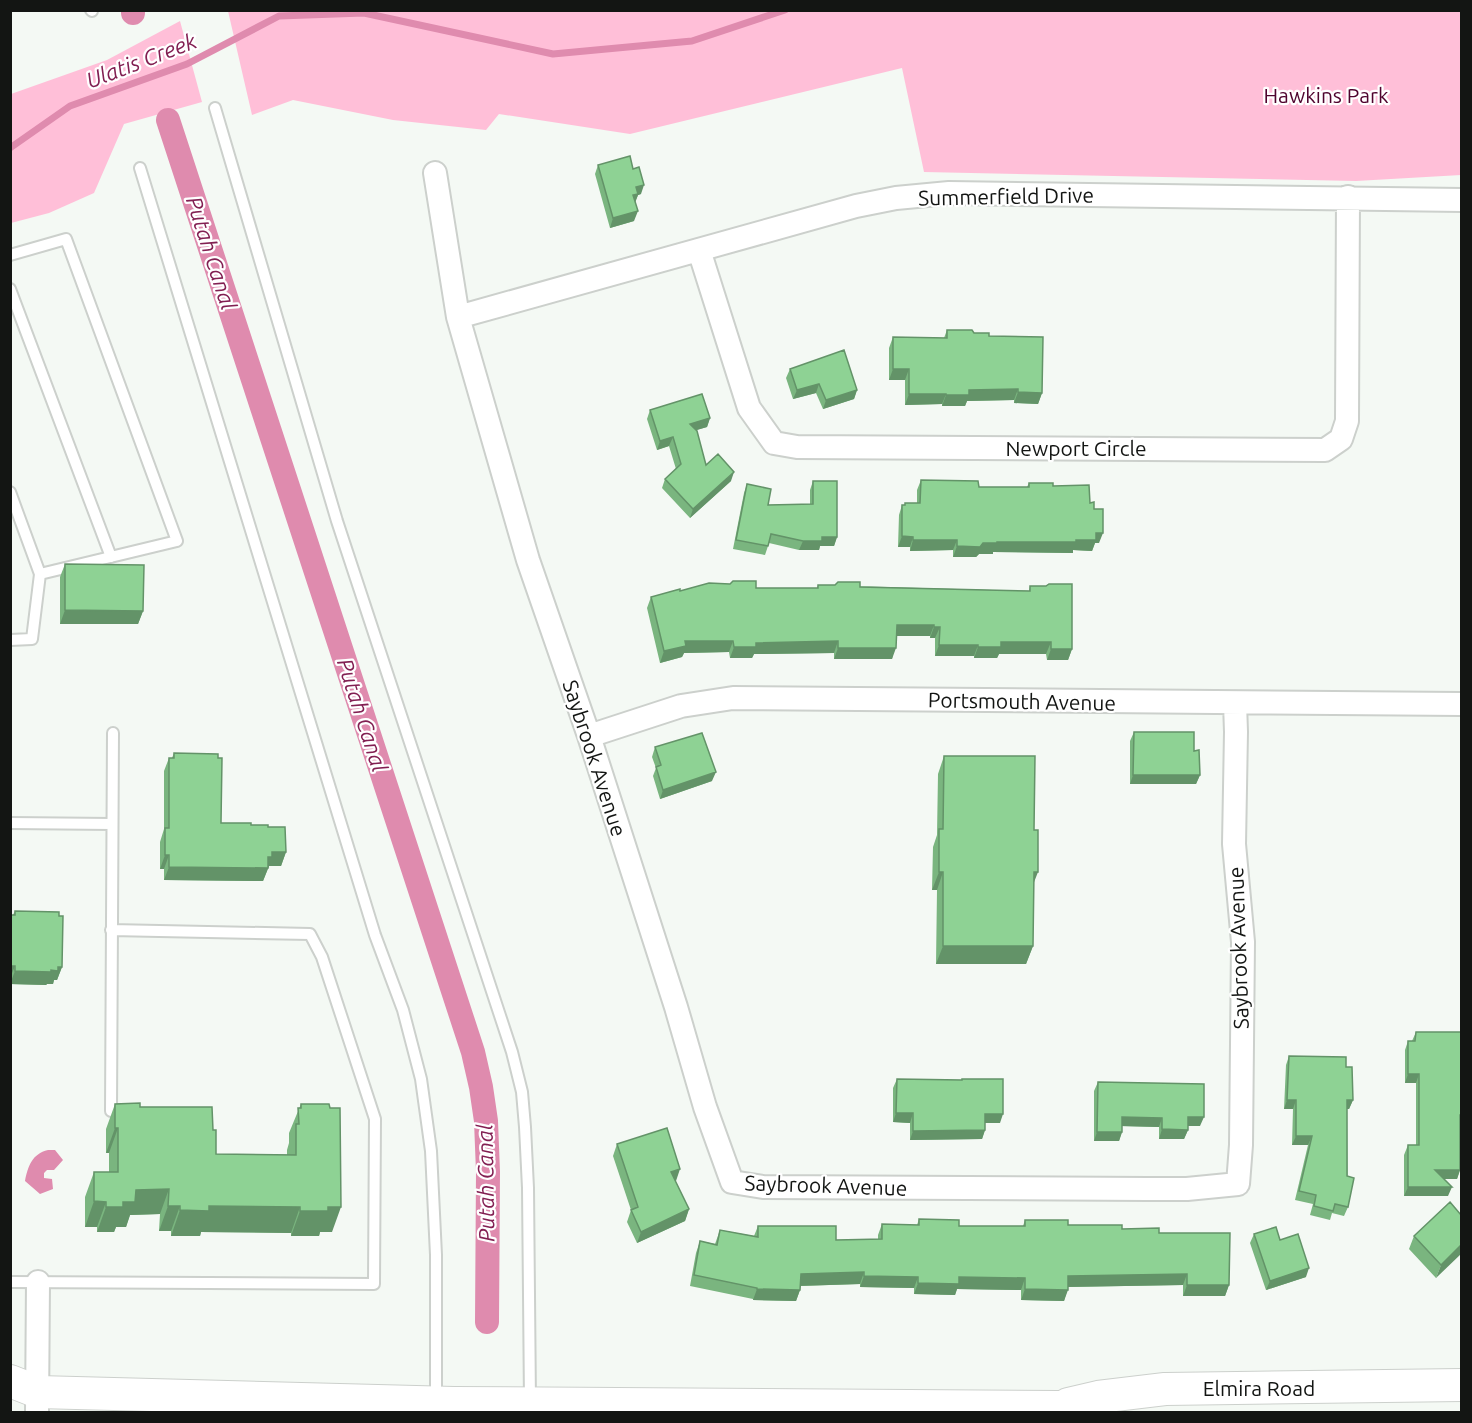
<svg xmlns="http://www.w3.org/2000/svg" width="1472" height="1423" font-family="Ubuntu,sans-serif">
  <style>
    .green { fill: #ffbfd8 }
    .water { fill: #df8bae }
    .lines { fill: none; stroke-linecap: round; stroke-linejoin: round }
    .stream { stroke: #df8bae; stroke-width: 7 }
    .canal { stroke: #df8bae; stroke-width: 24 }
    .lane-casing { stroke: #ccd0cc; stroke-width: 14 }
    .street-casing { stroke: #ccd0cc; stroke-width: 26 }
    .secondary-casing { stroke: #ccd0cc; stroke-width: 34 }
    .lane { stroke: #fff; stroke-width: 10 }
    .street { stroke: #fff; stroke-width: 22 }
    .secondary { stroke: #fff; stroke-width: 32 }
    .wall { fill: #7ab57f }
    .shaded-wall { fill: #639368 }
    .building { fill: #8ed294; stroke: #639368; stroke-width: 1.5 }
    .labels { text-anchor: middle; dominant-baseline: central; stroke-width: 4.5; stroke-linejoin: round; paint-order: stroke }
    .park-label { font-size: 21px; fill: #4f032e; stroke: #fff }
    .street-label { font-size: 21px; fill: #131513; stroke: #fff }
    .water-label { font-size: 22px; font-style: italic; fill: #821f52; stroke: #fff }
  </style>
  <rect width="100%" height="100%" fill="#f4f9f4"/>
  <path class="green" d="M228 11H1461V175L1356 181 924 172 902 68 630 134 499 114 486 130 393 120 293 100 252 115Z
    M180 21 202 102 124 124 94 193 49 213 11 223V94L107 60Z"/>
  <path class="water" d="M48 1150H55L63 1160 54 1170H47L44 1173V1178L52 1179 53 1189 40 1194 25 1181C28 1166 32 1154 48 1150Z"/>
  <g class="lines">
    <path class="stream" d="M10 148 70 106 187 64 279 16 364 13 553 54 692 41 785 10"/>
    <path class="canal" d="M133 10V13
      M168 120 473 1052 481 1087 486 1121 488 1172 487 1322"/>
    <g class="lane-casing">
      <path id="lane" d="M91 10 92 11
        M215 108 337 521 512 1052 522 1092 525 1127 528 1188 530 1402
        M140 168 375 935 403 1010 421 1079 431 1151 436 1255V1400
        M10 255 66 239 177 541 40 574 10 492
        M10 289 111 557
        M10 640 32 639 40 574
        M10 823 112 824
        M111 1111 113 733
        M10 1282 374 1284 375 1119 322 957 310 934 111 930"/>
    </g>
    <g class="street-casing">
      <path id="street" d="M435 173 458 317 528 560 589 736 676 1007 705 1107 732 1182 763 1187 1148 1189H1187L1238 1184 1241 1145 1243 942 1234 844 1236 732 1235 703
        M699 250 749 408 774 443 797 447 1325 450 1341 439 1347 421 1348 197
        M458 317 856 206 896 198 949 193 1462 200
        M589 736 681 706 733 698 1462 704
        M37 1412 38 1282"/>
    </g>
    <g class="secondary-casing">
      <path id="secondary" d="M10 1381 38 1392 454 1403 1058 1407 1095 1412
        M1068 1404 1098 1397 1165 1389 1462 1385"/>
    </g>
    <use href="#lane" class="lane"/>
    <use href="#street" class="street"/>
    <use href="#secondary" class="secondary"/>
  </g>
  <path class="wall" d="M598 165 641 194 638 195 635 202 634 221 610 228 595 174Z
    M947 330 974 333 989 336 1042 393 1038 404 1014 403V400L967 401 965 406H942V404L905 405V380H889V348L893 337 944 338Z
    M790 369 857 390 854 399 823 409 816 393 793 399 786 378Z
    M650 410 710 418 707 427 696 430 706 465 731 481 690 518 662 488 665 479 676 469 669 446 657 450 647 419Z
    M921 480 979 487H1027L1029 483 1053 486 1090 503 1094 509 1099 543H1095L1092 551 1073 550V553L993 552V554H979L976 557H953V550L910 551V547H898L899 515 902 505H905V503H917V490Z
    M813 481 837 537 834 546H820L819 550H799L769 543 765 555 733 549 744 493 747 484 768 505 810 504V490Z
    M65 564 143 611 138 624H60V577Z
    M818 585 1029 591 1030 586 1072 649 1068 660H1047L1046 654H999L997 658H974V656H935V638H930V636H897L892 659H834V653L754 654 752 658H730L729 652 684 653 682 657 660 663 647 608 651 597 680 591 756 588H817Z
    M1134 732 1194 751 1200 775 1196 784H1130V741Z
    M655 747 712 781 660 799 653 776 656 768 652 757Z
    M174 753 221 823 268 827 286 852 281 866H269L263 881 164 880V869H160V842L164 829V771L169 758H172Z
    M944 756 1033 885V946L1026 964H936L937 890H932L933 847 937 835 938 774Z
    M15 911 62 967 57 980H54L53 984H47L46 985 10 984V917L11 915H13Z
    M1416 1032H1461V1125H1460V1170L1457 1179H1444L1448 1196H1404V1155L1408 1145H1416V1083H1405V1050L1408 1041H1412Z
    M1289 1056 1346 1067 1353 1100 1349 1109H1347L1348 1207 1344 1216 1332 1213 1330 1220 1310 1215 1313 1204 1295 1200 1308 1145H1292L1293 1109H1284L1286 1065Z
    M897 1079 1000 1123H985V1130L982 1139 910 1140V1123L893 1122V1088Z
    M1098 1082 1200 1126H1188V1130L1184 1139H1159V1127L1122 1126V1132L1119 1141H1094V1091Z
    M115 1104 140 1107 213 1130 216 1154 287 1155V1150L289 1143V1133L301 1104 332 1232H320L319 1236H291V1233L201 1232 200 1236H171V1231H159L160 1214 130 1215 126 1227H116L114 1232H97V1227H85V1197L94 1172H109V1153H106V1129Z
    M617 1144 676 1181H675L689 1209 685 1221 637 1243 627 1222 631 1210 613 1156Z
    M1461 1215 1436 1278 1409 1249 1414 1236Z
    M919 1219 959 1226H1023L1025 1220 1068 1225 1159 1233 1229 1285 1225 1296H1183V1285L1068 1287 1064 1301 1021 1300V1290L957 1289 955 1295 914 1294V1288L860 1287V1284L800 1286V1290L796 1301 753 1300V1299L690 1286 696 1253 700 1241 715 1244 720 1230 754 1236 758 1226 836 1240 878 1239V1235L882 1224 917 1225Z
    M1254 1234 1280 1240 1306 1277 1266 1290 1250 1243Z"/>
  <path class="shaded-wall" d="M644 185 641 194 638 195 635 203 630 204 636 187Z
    M638 211 634 221 610 228 613 218Z
    M893 369H909L905 380H889Z
    M819 384 816 393 793 399 797 390Z
    M1018 389 1014 400 967 401 965 406H942L946 395 969 390Z
    M857 390 854 399 823 409 826 400Z
    M1018 392 1042 393 1038 404 1014 403Z
    M909 394H946L942 404 905 405Z
    M710 418 707 427 687 433 690 424Z
    M673 437 669 446 657 450 660 441Z
    M734 472 731 481 690 518 693 509Z
    M1096 533H1103L1099 543H1095L1092 551 1073 550V553L993 552V554H979L976 557H953L957 546 997 542 1076 540Z
    M902 536 913 537 910 547H898Z
    M822 537H837L834 546H820L819 550H799L803 541Z
    M913 540H957L953 550 910 551Z
    M65 610 143 611 138 624H60Z
    M897 625H934L930 636H893Z
    M934 627H940L935 638H930Z
    M685 641H733L729 652 684 653 682 657 660 663 664 651Z
    M838 641 834 653 754 654 752 658H730L734 647 756 643Z
    M1001 642H1051L1046 654H999L997 658H974L978 647Z
    M939 645H978L974 656H935Z
    M838 648H896L892 659H834Z
    M1051 649H1072L1068 660H1047Z
    M716 772 712 781 660 799 663 790Z
    M1133 775H1200L1196 784H1130Z
    M272 852H286L281 866H269L263 881 164 880 169 867Z
    M165 855H169L164 869H160Z
    M939 872H943L937 890H932Z
    M1034 872H1038L1031 890Z
    M943 946H1033L1026 964H936Z
    M10 966H15L10 978Z
    M58 967H62L57 980H54L53 984H47L46 985 10 984 15 971Z
    M1408 1074H1419L1416 1083H1405Z
    M1287 1100H1296L1293 1109H1284Z
    M1347 1100H1353L1349 1109H1344Z
    M896 1113H913L910 1123 893 1122Z
    M985 1114H1003L1000 1123H982Z
    M1122 1117 1162 1118 1159 1127 1119 1126Z
    M1188 1117H1204L1200 1126H1184Z
    M115 1128H118L109 1153H106Z
    M1162 1129 1188 1130 1184 1139H1159Z
    M985 1130 982 1139 910 1140 913 1131Z
    M1097 1132H1122L1119 1141H1094Z
    M1296 1136H1312L1308 1145H1292Z
    M680 1169 676 1181 667 1184 671 1172Z
    M1435 1170H1460L1457 1179H1432Z
    M1408 1187H1452L1448 1196H1404Z
    M169 1189 160 1214 130 1215 126 1227H116L114 1232H97L106 1207 136 1190Z
    M94 1201 106 1202 97 1227H85Z
    M168 1206H180L171 1231H159Z
    M209 1206 300 1207 291 1233 201 1232 200 1236H171L180 1210Z
    M328 1207H341L332 1232H320L319 1236H291L300 1211Z
    M689 1209 685 1221 637 1243 641 1232Z
    M1461 1245V1254L1436 1278 1441 1265Z
    M1309 1268 1306 1277 1266 1290 1270 1281Z
    M864 1272 860 1284 796 1286 801 1274Z
    M1187 1274 1183 1285 1064 1287 1068 1276Z
    M864 1276 918 1277 914 1288 860 1287Z
    M959 1277 1025 1278 1021 1290 957 1289 955 1295 914 1294 918 1283Z
    M1187 1285H1229L1225 1296H1183Z
    M757 1289 800 1290 796 1301 753 1300Z
    M1025 1289 1068 1290 1064 1301 1021 1300Z"/>
  <path class="building" d="M630 156 633 169 639 167 644 185 636 187 638 194 633 195 638 211 613 218 598 165Z
    M947 330H972L974 333H989V336L1043 337 1042 393 1018 392V389L969 390V395H946V394H909V369H893V337L947 338Z
    M844 350 857 390 826 400 819 384 797 390 790 369Z
    M702 394 710 418 690 424 697 431 706 465 718 454 734 472 693 509 665 479 681 464 673 437 660 441 650 410Z
    M921 480 978 481 979 487H1029V483H1053V486L1089 485 1090 503 1094 502V509H1103V533H1096V540H1076V542H997V543H983L980 547 957 546V540H913V537L902 536V505H905V503H920Z
    M813 481H837V537H822V541H803L771 534 768 546 736 540 747 484 771 489 768 505 813 504Z
    M65 564 144 565 143 611 65 610Z
    M733 581H756V588H818V585H835L838 582H860V587L1030 591V586H1046L1049 584H1072V649H1051V642H1001V647H978V645H939L940 627H934V625H897L896 648H838V641L756 643V647H734L733 641H685L686 646 664 651 651 597 680 589V591L709 583 730 584Z
    M1134 732H1194V751L1199 750 1200 775H1133Z
    M702 733 716 772 663 790 656 767 661 765 655 747Z
    M174 753 218 754V758H222L221 823H251V825H268V827H285L286 852H272V857H268V868L169 867V855H165V828H169V758H174Z
    M944 756H1035L1034 830H1038V872H1034L1033 946H943V872H939V829H943Z
    M15 911 59 912V916H63L62 967H58V971L51 970V972L15 971V966H10L11 915H15Z
    M1416 1032H1461V1115H1460V1170H1435L1452 1187H1408V1145H1419V1074H1408V1041H1415Z
    M1289 1056 1346 1057V1067H1352L1353 1100H1347V1176L1354 1178 1348 1207 1335 1204 1333 1211 1314 1206 1316 1195 1299 1191 1312 1136H1296V1100H1287Z
    M897 1079 962 1080V1079H1003V1114H985V1130L913 1131V1113H896Z
    M1098 1082 1204 1084V1117H1188V1130L1162 1129V1118L1122 1117V1132H1097Z
    M140 1103V1107H212L213 1130H216V1154L296 1155V1124H299L298 1108H301V1104H329L330 1108H340L341 1207H328V1211H300V1207L209 1206V1211L180 1210V1206H168L169 1189 136 1190 135 1202H123V1207H106V1202L94 1201V1172H118V1128H115V1104Z
    M667 1128 680 1169 671 1172 689 1209 641 1232 631 1210 638 1207 617 1144Z
    M1450 1202 1461 1215V1214V1245L1441 1265 1414 1236Z
    M919 1219 959 1220V1226H1025V1220H1068V1225H1122V1229L1159 1228V1233H1230L1229 1285H1187V1274L1068 1276V1290L1025 1289V1278L959 1277V1284L918 1283V1277L864 1276V1272L801 1274 800 1290 757 1289V1288L694 1275 700 1241 717 1245 720 1230 758 1237V1226H836V1240L882 1239V1224L919 1225Z
    M1276 1227 1280 1240 1298 1234 1309 1268 1270 1281 1254 1234Z"/>
  <g class="labels">
    <g class="park-label">
      <text x="1326" y="95">Hawkins Park</text>
    </g>
    <g class="street-label">
      <text transform="translate(1006 196) rotate(-1)">Summerfield Drive</text>
      <text x="1076" y="448">Newport Circle</text>
      <text transform="translate(1022 701) rotate(1)">Portsmouth Avenue</text>
      <text transform="translate(595 758) rotate(72)">Saybrook Avenue</text>
      <text transform="translate(1238 948) rotate(-92)">Saybrook Avenue</text>
      <text transform="translate(826 1185) rotate(2)">Saybrook Avenue</text>
      <text x="1259" y="1388">Elmira Road</text>
    </g>
    <g class="water-label">
      <text transform="translate(141 60) rotate(-21)">Ulatis Creek</text>
      <text transform="translate(212 253) rotate(72)">Putah Canal</text>
      <text transform="translate(363 715) rotate(72)">Putah Canal</text>
      <text transform="translate(485 1183) rotate(-91)">Putah Canal</text>
    </g>
  </g>
  <rect width="1472" height="1423" fill="none" stroke="#131513" stroke-width="24"/>
</svg>
